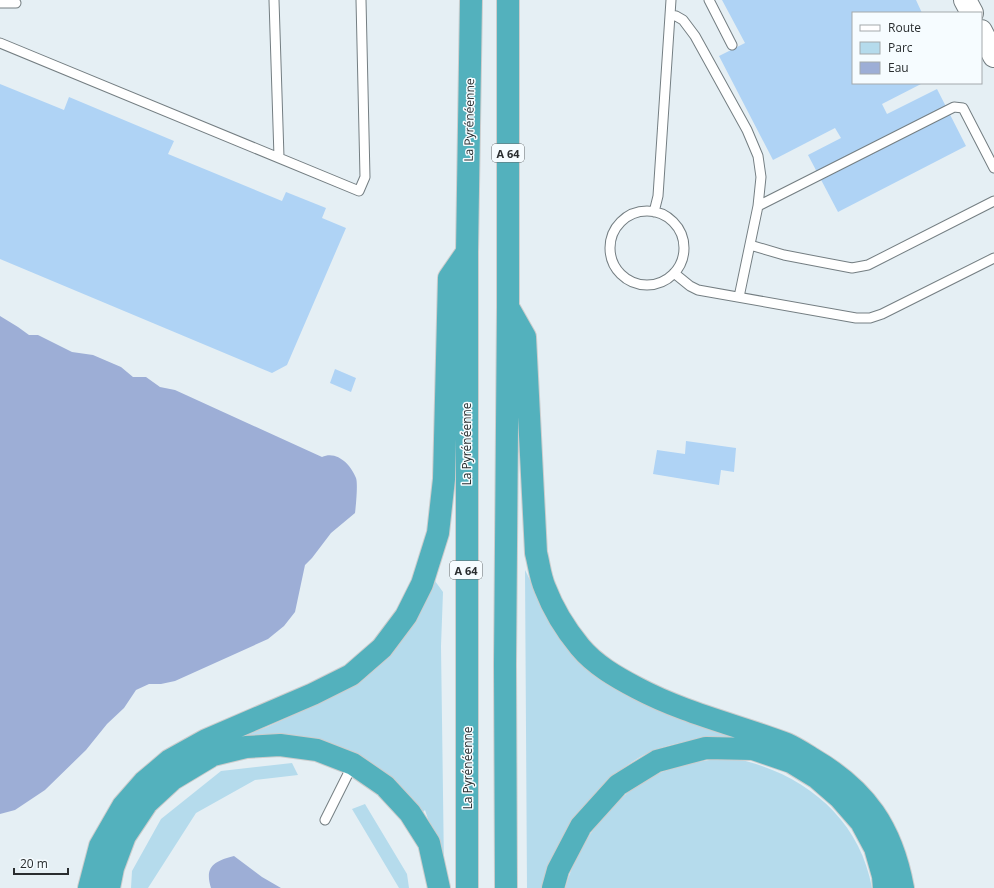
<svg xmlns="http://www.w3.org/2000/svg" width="994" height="888" font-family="'Open Sans',sans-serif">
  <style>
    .green { fill: #b5dbec }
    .water { fill: #9daed6 }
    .building { fill: #afd3f5 }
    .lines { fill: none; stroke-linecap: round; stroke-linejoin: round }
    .service-casing { stroke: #747e82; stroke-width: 11 }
    .tertiary-casing { stroke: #747e82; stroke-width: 24 }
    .motorway-casing { stroke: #cccdcd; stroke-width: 24 }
    .service { stroke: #fff; stroke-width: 9 }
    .tertiary { stroke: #fff; stroke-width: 22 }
    .motorway { stroke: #53b1bd; stroke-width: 22 }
    .labels { text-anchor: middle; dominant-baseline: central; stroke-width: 3; stroke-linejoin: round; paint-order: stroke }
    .shield { fill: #f6fcff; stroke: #666b6d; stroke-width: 1 }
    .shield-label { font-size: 11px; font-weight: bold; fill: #292d2f }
    .street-label { font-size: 12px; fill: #292d2f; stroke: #f6fcff }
  </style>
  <rect width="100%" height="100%" fill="#e5eff4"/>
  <path class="green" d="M525 570 545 610 613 686 627 696 653 706 732 734V738C704 739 674 741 648 753 626 763 607 782 590 800 586 804 581 809 578 814 564 837 553 863 543 888H527Z
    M435 581 443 592 441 646 444 868 425 810 419 816 363 763 218 744 267 727 326 700 356 684 383 661 403 639 422 608Z
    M717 759C725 759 734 758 742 760 807 776 860 820 872 888H565C581 835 619 787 672 768 687 763 702 761 717 759Z
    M292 763 298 775 255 780 196 813 148 888H131L132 871 161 819 221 771Z
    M365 804 407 874 409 888H399L352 809Z"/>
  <path class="water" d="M0 316 18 327 29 335H38L72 352 93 355 121 367 133 377H146L160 387 175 390 322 457C337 450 351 465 356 478 358 483 356 505 355 513L331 533 312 558 305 565 295 612 284 626 268 639 175 681 161 684H149L136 690 124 708 107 724 86 750 45 790 15 810 0 814Z
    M234 856 262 877 281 888H211C204 866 215 861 234 856Z"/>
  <path class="building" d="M722 0H916L922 13H853V83H923L882 104 887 114 937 89 966 146 838 212 808 155 841 138 835 128 773 160 719 56 745 43Z
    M0 84 64 110 69 97 174 141 168 154 282 201 286 192 326 208 322 218 346 228 287 365 272 373 0 259Z
    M335 369 356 378 351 392 330 383Z
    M686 441 736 448 734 472 721 470 719 485 653 474 657 450 685 454Z"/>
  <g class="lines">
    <g class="service-casing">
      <path id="service" d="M274 0 279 157
        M709 0 732 45
        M0 3H16
        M670 15 676 16 683 20 695 36 747 130 758 156 761 177 758 206 739 297
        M0 43 359 191 365 177 361 0
        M758 206 954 107 963 108 994 168
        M610 248a37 37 0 1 1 74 0a37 37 0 1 1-74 0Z
        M654 212 658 196 671 0
        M750 245 784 255 852 268 868 265 994 201
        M674 273 690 286 698 290 856 318H870L882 314 994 258
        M325 820 353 764"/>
    </g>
    <g class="tertiary-casing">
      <path id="tertiary" d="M965 0 972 13
        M981 31 994 56"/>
    </g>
    <g class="motorway-casing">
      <path id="motorway" d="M508 307 525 337 536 553C539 564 540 577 545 588 553 609 566 630 580 647 595 665 616 677 637 688 684 713 737 725 787 744 796 748 805 754 813 759 866 790 892 828 903 888
        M89 888 100 846 123 806 144 782 170 760 206 740 313 694 351 675 382 648 406 616 422 584 438 533 444 479 449 278 467 252
        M109 888 113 868 125 836 147 803 173 779 213 755 246 747 280 745 317 750 353 764 385 786 410 813 429 843 439 888
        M467 888V252L471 0
        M506 888 505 664 508 307V0
        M553 888 558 870 581 826 618 785 657 761 706 748 753 749 791 762 817 778 840 798 861 822 875 848 883 876 884 888"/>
    </g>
    <use href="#service" class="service"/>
    <use href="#tertiary" class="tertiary"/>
    <use href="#motorway" class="motorway"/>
  </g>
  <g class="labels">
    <g class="shield">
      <rect x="492" y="144" width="32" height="18" rx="3"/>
      <rect x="450" y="561" width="32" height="18" rx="3"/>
    </g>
    <g class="shield-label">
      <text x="508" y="153">A 64</text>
      <text x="466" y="570">A 64</text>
    </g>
    <g class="street-label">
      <text transform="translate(469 120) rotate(-89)">La Pyrénéenne</text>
      <text transform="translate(466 444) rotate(-90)">La Pyrénéenne</text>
      <text transform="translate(467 768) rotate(-90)">La Pyrénéenne</text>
    </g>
  </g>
  <rect x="852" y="12" width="130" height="72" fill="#f6fcff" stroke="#a4a9ac"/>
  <rect x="860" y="25" width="20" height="6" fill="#ffffff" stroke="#a4a9ac"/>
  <text x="888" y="32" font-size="12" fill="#292d2f">Route</text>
  <rect x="860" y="42" width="20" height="12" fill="#b5dbec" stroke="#a4a9ac"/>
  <text x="888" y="52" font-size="12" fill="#292d2f">Parc</text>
  <rect x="860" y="62" width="20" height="12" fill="#9daed6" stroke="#a4a9ac"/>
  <text x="888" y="72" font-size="12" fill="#292d2f">Eau</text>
  <path d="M14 868v6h54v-6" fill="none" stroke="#292d2f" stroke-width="2"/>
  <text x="20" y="868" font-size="12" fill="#292d2f" stroke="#f6fcff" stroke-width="3" paint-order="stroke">20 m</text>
</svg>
